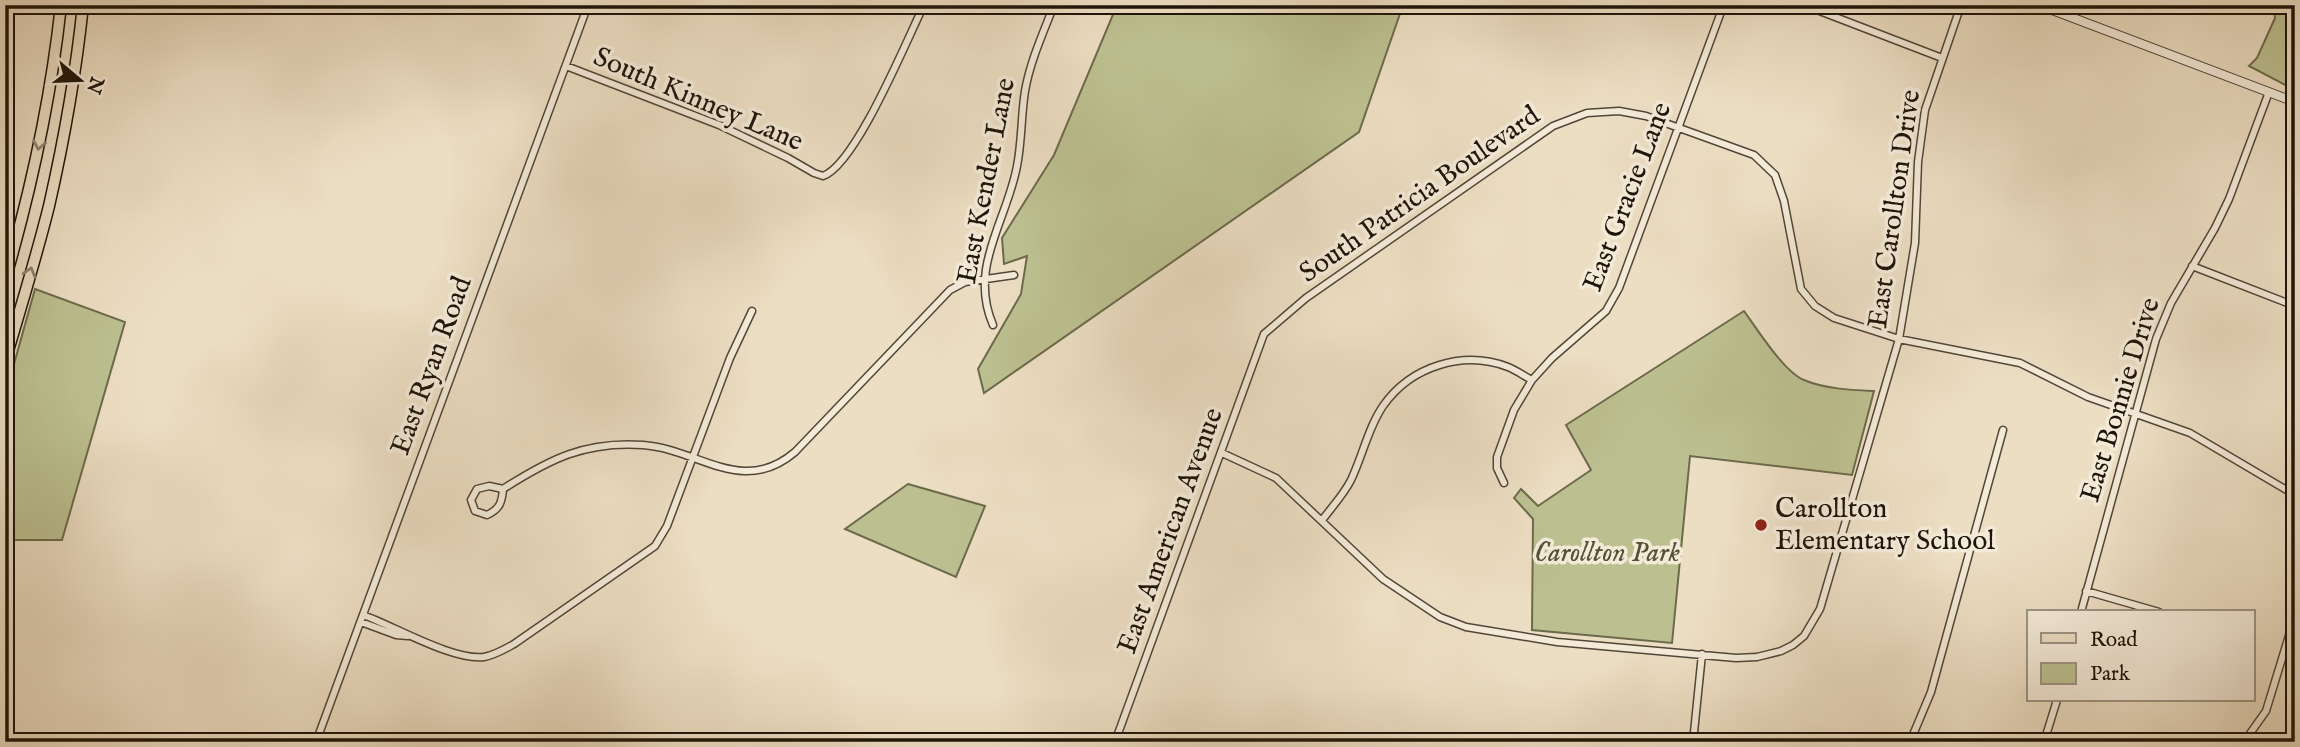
<svg xmlns="http://www.w3.org/2000/svg" width="2300" height="747" font-family="'IM FELL English',serif">
  <style>
    .green { fill: #bcc090; stroke: #6d6a4c; stroke-width: 2 }
    .lines { fill: none; stroke-linecap: round; stroke-linejoin: round }
    .minor-casing { stroke: #524638; stroke-width: 9 }
    .tertiary-casing { stroke: #524638; stroke-width: 10 }
    .primary-casing { stroke: #1e1409; stroke-width: 13 }
    .minor { stroke: #f3ead8; stroke-width: 6 }
    .tertiary { stroke: #f3ead8; stroke-width: 8 }
    .primary { stroke: #ecdec3; stroke-width: 10 }
    .oneway { stroke: #8f836f }
    .poi-dot { fill: #8f2418; stroke: #f3ead8; stroke-width: 2.5 }
    .labels { text-anchor: middle; dominant-baseline: central; stroke-width: 7; stroke-linejoin: round; paint-order: stroke }
    .street-label { font-size: 28px; fill: #1e1409; stroke: #f3ead8 }
    .poi-label { font-size: 28px; fill: #1e1409; stroke: #f3ead8; text-anchor: start }
    .park-label { font-size: 28px; font-style: italic; fill: #555038; stroke: #f3ead8 }
  </style>
  <rect width="100%" height="100%" fill="#ecdec3"/>
  <filter id="stains"><feTurbulence type="fractalNoise" baseFrequency=".00286" numOctaves="4"/><feColorMatrix values="0 0 0 0 .2 0 0 0 0 .09 0 0 0 0 .02 0 0 0 .5 -.17"/></filter>
  <radialGradient id="worn" r=".72"><stop offset=".6" stop-color="#630" stop-opacity="0"/><stop offset="1" stop-color="#630" stop-opacity=".3"/></radialGradient>
  <path class="green" d="M1117 5H1403L1359 132 984 393 978 369 1021 294 1027 256 1004 264 1002 238 1054 155Z
    M2273 5H2295V90L2249 66 2257 58 2275 18Z
    M35 289 125 322 62 540H5V396Z
    M1744 311C1757 329 1784 372 1804 380 1825 389 1852 390 1874 391L1852 475 1690 456 1672 643 1532 630 1533 519 1514 498 1521 489 1538 506 1591 470 1566 425Z
    M908 484 985 506 956 577 845 529Z"/>
  <g class="lines">
    <g class="minor-casing">
      <path id="minor" d="M1804 5 1942 58
        M566 66 719 125 788 158 814 173 823 176C856 165 907 39 924 5
        M2192 266 2295 306
        M993 325C968 267 1007 221 1017 166 1022 141 1021 116 1025 91 1030 62 1043 33 1054 5
        M1222 453 1276 478 1383 579 1440 617 1466 627 1557 642 1736 658 1757 657 1781 651 1793 645 1804 636 1820 609 1899 339 1915 243 1918 162 1925 110 1961 5
        M1504 483 1497 468V457L1514 410 1532 380 1552 358 1606 311 1619 288 1721 12 1727 5
        M503 489C502 502 500 509 487 515L475 511 471 500 477 489 489 486 503 489C550 459 585 441 643 445 699 449 742 497 795 452L950 290 965 282 1014 275
        M1323 519C1332 507 1344 494 1351 480 1363 455 1368 428 1383 406 1411 366 1463 350 1508 367 1516 370 1524 376 1532 380
        M2086 591 2159 612
        M2081 612 2156 339 2171 303 2215 228 2229 199 2269 92
        M363 615C394 626 453 661 484 657 495 655 505 649 514 644L655 546 667 526 730 358 752 311
        M361 622 396 635 408 636
        M2046 736 2061 742
        M316 742 588 5
        M1115 742 1264 334 1306 298 1553 126 1587 113 1619 111 1646 116 1754 155 1775 175 1784 201 1801 289 1815 306 1834 318 1899 339 2020 363 2088 397 2190 433 2295 495
        M1693 742 1702 654
        M1910 742 1931 692 2003 430
        M2044 742 2057 700
        M2244 742 2266 711 2295 616"/>
    </g>
    <g class="tertiary-casing">
      <path id="tertiary" d="M2039 5 2295 102"/>
    </g>
    <g class="primary-casing">
      <path id="primary" d="M5 280C31 190 51 99 61 5
        M5 361C20 310 36 258 49 206 64 140 76 73 83 5"/>
    </g>
    <use href="#minor" class="minor"/>
    <use href="#tertiary" class="tertiary"/>
    <use href="#primary" class="primary"/>
  </g>
  <defs><path id="oneway-chevron" d="M-2-3.5L2.5 0L-2 3.5" fill="none" stroke-width="1.6" stroke-linecap="round" stroke-linejoin="round" transform="scale(1.75)"/></defs>
  <g class="oneway">
    <use href="#oneway-chevron" transform="translate(39 145) rotate(101)"/>
    <use href="#oneway-chevron" transform="translate(30 272) rotate(-74)"/>
  </g>
  <circle class="poi-dot" cx="1761" cy="525" r="7"/>
  <g class="labels">
    <g class="street-label">
      <text transform="translate(698 100) rotate(23)">South Kinney Lane</text>
      <text transform="translate(987 181) rotate(-79)">East Kender Lane</text>
      <text transform="translate(1420 195) rotate(-35)">South Patricia Boulevard</text>
      <text transform="translate(1628 197) rotate(-69)">East Gracie Lane</text>
      <text transform="translate(1895 209) rotate(-82)">East Carollton Drive</text>
      <text transform="translate(432 366) rotate(-70)">East Ryan Road</text>
      <text transform="translate(2121 400) rotate(-73)">East Bonnie Drive</text>
      <text transform="translate(1171 531) rotate(-70)">East American Avenue</text>
    </g>
    <g class="poi-label">
      <text x="1775" y="509">Carollton<tspan x="1775" dy="32">Elementary School</tspan></text>
    </g>
    <g class="park-label">
      <text x="1607" y="553">Carollton Park</text>
    </g>
  </g>
  <rect width="2300" height="747" fill="none" stroke="#ecdec3" stroke-width="28"/>
  <rect x="7" y="7" width="2286" height="733" fill="none" stroke="#1e1409" stroke-width="3.5"/>
  <rect x="14" y="14" width="2272" height="719" fill="none" stroke="#1e1409" stroke-width="2"/>
  <rect x="2027" y="610" width="228" height="91" fill="#f3ead8" stroke="#9e9485" stroke-width="2"/>
  <rect x="2041" y="633" width="35" height="10" fill="#ecdec3" stroke="#9e9485" stroke-width="2"/>
  <text x="2090" y="646" font-size="21" fill="#1e1409">Road</text>
  <rect x="2041" y="663" width="35" height="21" fill="#bcc090" stroke="#9e9485" stroke-width="2"/>
  <text x="2090" y="680" font-size="21" fill="#1e1409">Park</text>
  <g transform="translate(80 80) rotate(109)" stroke="#f3ead8" stroke-width="5" paint-order="stroke">
  <path d="M0-5L12 26L0 18L-12 26Z" fill="#1e1409"/>
  <text y="-10" font-size="19" font-weight="bold" text-anchor="middle" fill="#1e1409">N</text>
  </g>
  <rect width="100%" height="100%" filter="url(#stains)"/>
  <rect width="100%" height="100%" fill="url(#worn)"/>
</svg>
